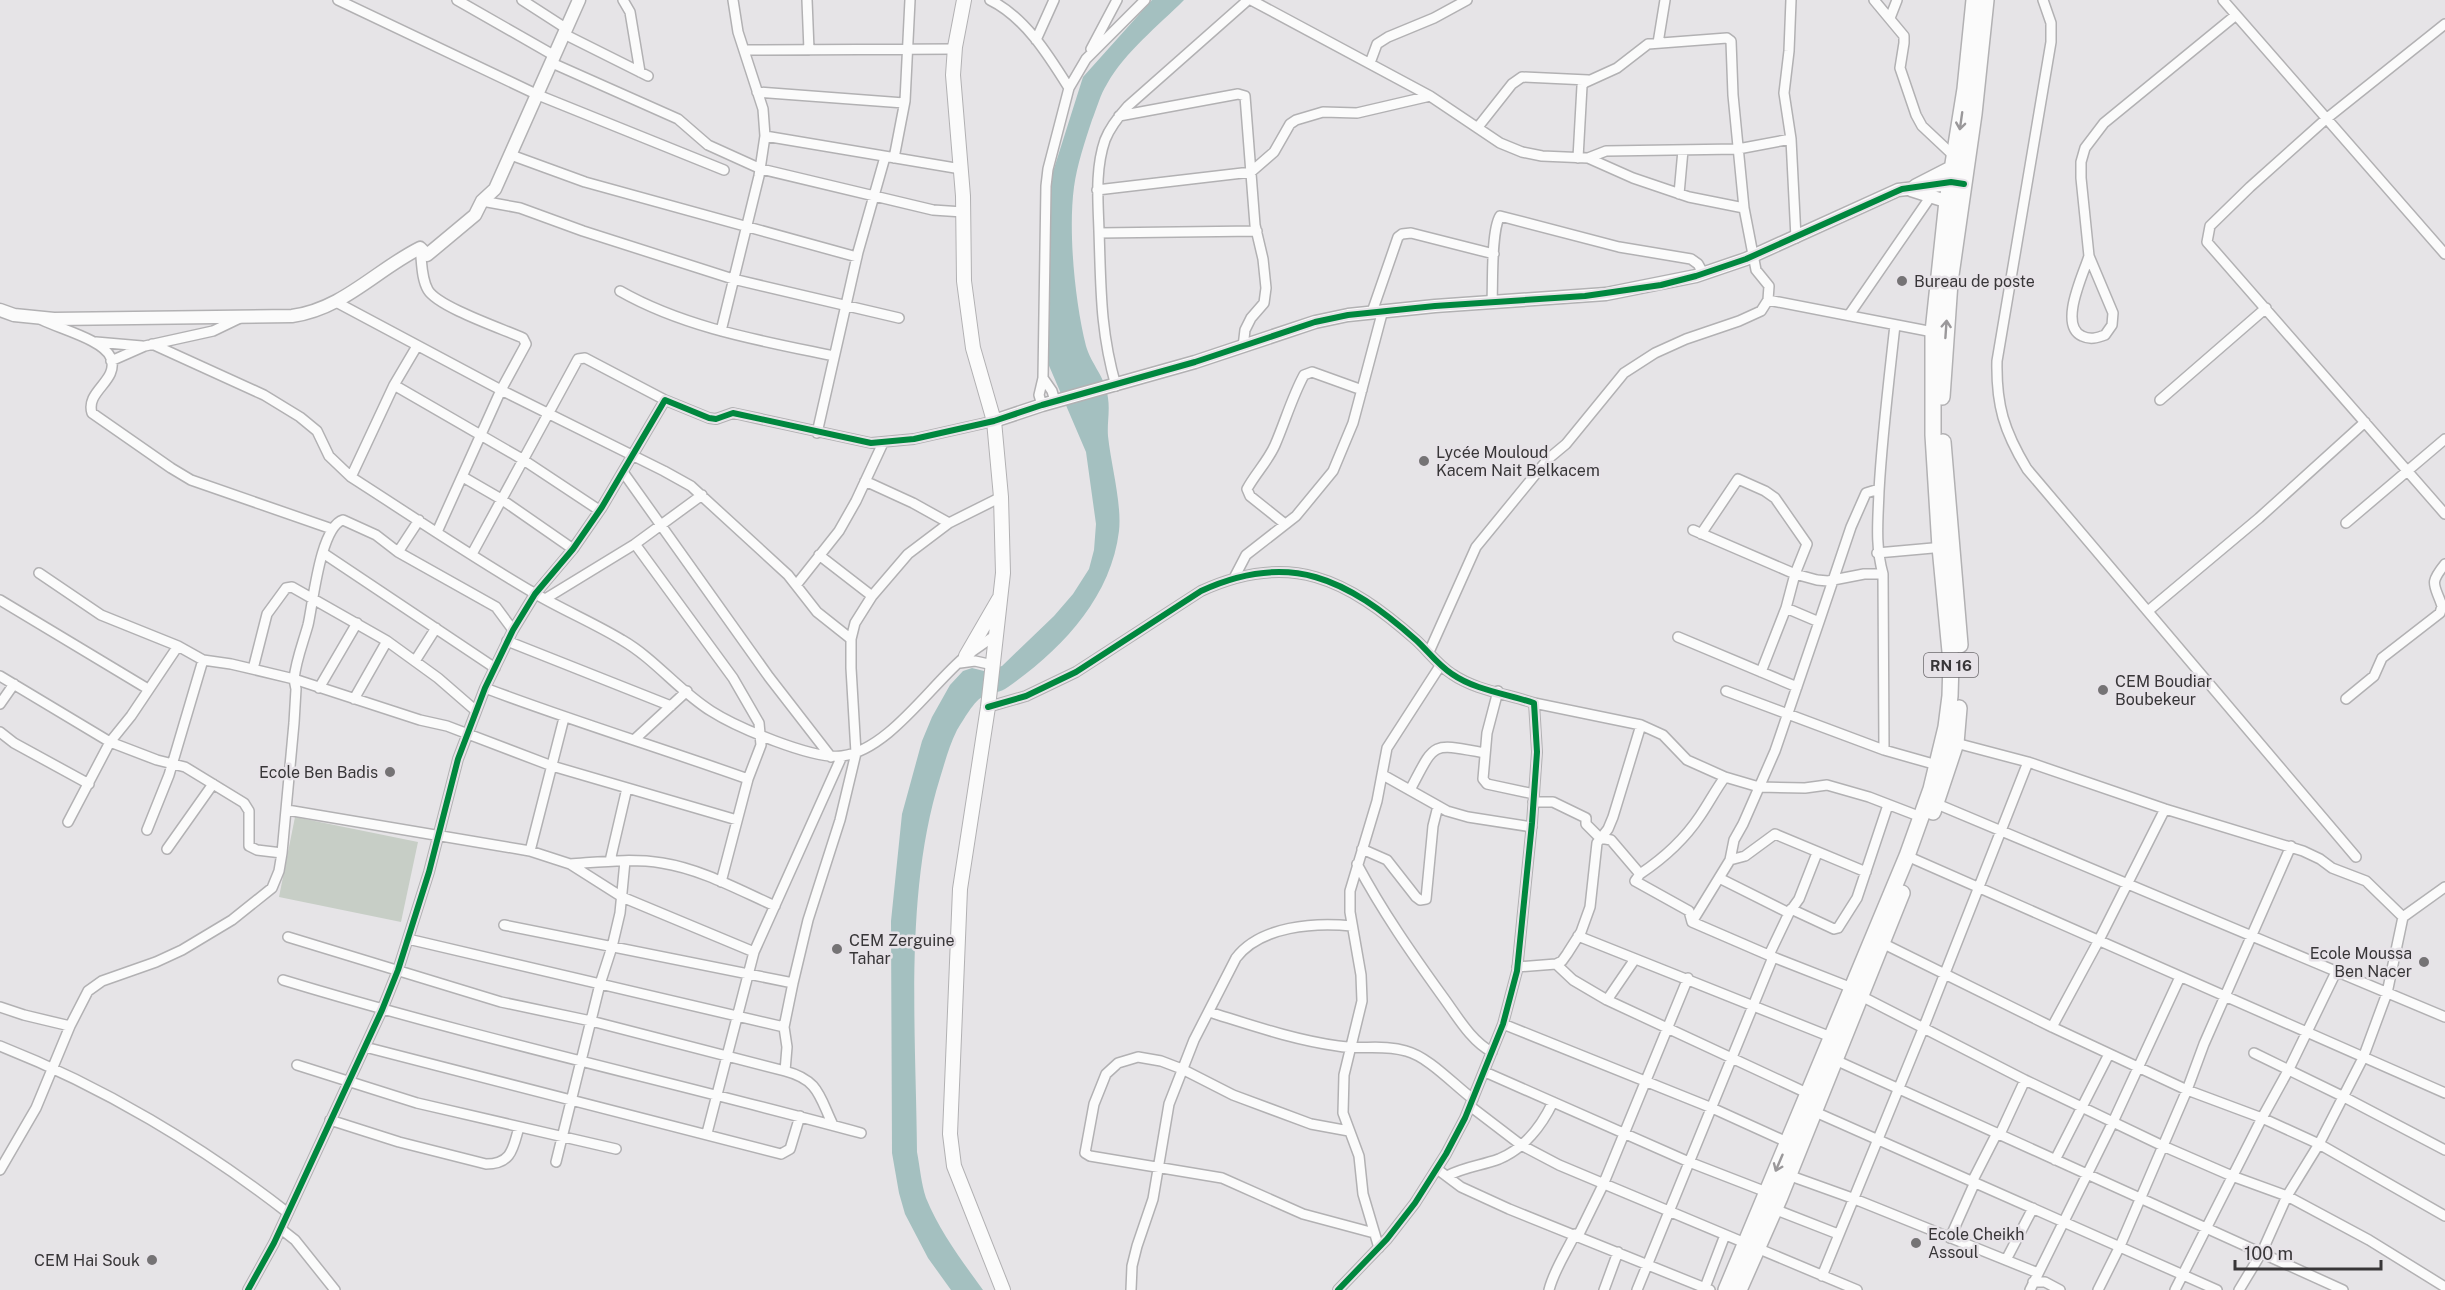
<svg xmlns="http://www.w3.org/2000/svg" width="2445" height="1290" font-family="'Public Sans',sans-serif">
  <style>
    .green { fill: #c7cec6 }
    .water { fill: #a4c0c0 }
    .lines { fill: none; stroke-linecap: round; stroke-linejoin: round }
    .minor-casing { stroke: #b2b1b3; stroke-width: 12 }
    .tertiary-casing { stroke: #b2b1b3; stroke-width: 15 }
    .secondary-casing { stroke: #b2b1b3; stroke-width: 16 }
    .primary-casing { stroke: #b2b1b3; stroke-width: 18 }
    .minor { stroke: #fbfbfb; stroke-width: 9 }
    .tertiary { stroke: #fbfbfb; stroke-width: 12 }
    .secondary { stroke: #fbfbfb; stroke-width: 14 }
    .primary { stroke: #fbfbfb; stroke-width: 15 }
    .cycleway-casing { stroke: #e7e3e8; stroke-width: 10 }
    .cycleway { stroke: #00873e; stroke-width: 6 }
    .oneway { stroke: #9a989a }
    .poi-dot { fill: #757375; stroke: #e7e3e8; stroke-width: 2 }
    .labels { text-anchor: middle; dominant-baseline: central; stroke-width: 5; stroke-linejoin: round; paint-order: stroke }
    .shield { fill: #e7e3e8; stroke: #6c6a6d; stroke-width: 1.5 }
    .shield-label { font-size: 15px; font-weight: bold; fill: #383638 }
    .poi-label { font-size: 16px; fill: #383638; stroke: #e7e3e8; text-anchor: start }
  </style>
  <rect width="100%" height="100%" fill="#e6e4e7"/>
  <path class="green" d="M295 817 418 842 401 922 279 897Z"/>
  <path class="water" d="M1152 0H1184C1158 26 1125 52 1107 84 1100 95 1097 108 1092 120 1085 141 1077 165 1074 187 1068 231 1075 303 1086 346 1091 364 1106 378 1108 398 1110 411 1107 424 1108 436 1111 465 1122 504 1119 531 1111 598 1061 650 1008 687 1000 693 992 692 984 696 974 700 963 721 957 730 949 746 945 762 940 778 904 893 916 1032 917 1152 920 1167 921 1183 926 1198 940 1232 962 1261 983 1290H951L928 1258 905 1214 899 1193 892 1153 891 921 902 814 922 741 932 717 950 685 963 671 972 668 984 671 1002 666 1054 616 1073 594 1089 569 1094 550 1096 524 1086 452 1047 361 1051 178 1083 77Z"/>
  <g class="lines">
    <g class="minor-casing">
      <path id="minor" d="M338 0 538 95 724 170
        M457 0 555 56
        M522 0 567 29
        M623 0 630 12 640 72
        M807 0 809 50
        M990 0C1025 17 1049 56 1069 88
        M1251 0 1430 96 1500 143 1522 152 1542 156 1588 158 1633 178 1689 197 1744 208 1756 270 1769 286 1768 300 1761 311 1739 321 1686 339 1655 353 1624 373 1566 444 1548 459 1476 547 1429 652
        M1791 0 1789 51 1784 93 1791 139
        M1874 0 1904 36V43L1900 68 1916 115 1922 126 1955 157
        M2043 0 2051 23V42L1997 361C1996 405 2004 431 2027 469L2356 857
        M2223 0 2445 254
        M1890 18 1897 0
        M2445 24 2326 119 2250 187 2210 226 2207 242 2445 514
        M564 34 648 76
        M1036 40 1054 0
        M1658 43 1665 0
        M1091 49 1117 0
        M744 50 955 49
        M552 63 678 119 708 145 761 169 933 210 963 212
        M1370 63 1377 44 1388 37 1434 18 1467 0
        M757 92 904 103
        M1119 116 1238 94 1245 96 1255 225 1263 259 1266 288 1264 303 1251 318 1245 330 1243 347
        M1478 127 1512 84 1522 77 1588 80
        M765 136 961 169
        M511 155 585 182 857 257
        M894 158 905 101 910 0
        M1578 158 1582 86 1584 83 1617 68 1648 44 1727 38 1731 41 1733 95 1744 208
        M1588 158 1606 151 1738 149 1791 139 1796 238
        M1097 190 1251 172 1274 152 1290 124 1296 120 1323 112 1357 113 1430 96
        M1679 194 1683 150
        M482 201 520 208 583 231 733 279 899 318
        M1099 233 1257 231
        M420 248C422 261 421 278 428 290 438 307 503 329 523 338L526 344 501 390 437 532
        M2089 256C2084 273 2058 325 2082 336 2090 340 2097 338 2105 335L2112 325 2113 313 2089 256 2081 178V162L2085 148 2104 123 2236 15
        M620 291C685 328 762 341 834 356
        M1768 300 1933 332
        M336 302 501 390 664 471 691 486 788 575 817 612 851 639
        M1492 302C1493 283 1491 231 1500 216L1619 247 1691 259 1698 264 1703 273
        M1372 312 1398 237 1402 234 1411 233 1494 254
        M1849 315 1931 196
        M42 320C60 329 104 340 111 358 119 381 85 391 92 413L171 468 191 480 332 529
        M721 331 759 176 765 136 763 109 738 32 733 0
        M96 342 142 346
        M152 344 264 395 300 417 317 431 329 456 351 477C412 516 472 557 534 593 563 610 594 623 622 640 655 659 679 691 711 711 736 727 813 760 842 756 889 750 932 683 967 655 977 648 987 641 997 634
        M111 361 145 346 213 331 240 318
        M1043 378 1052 391 1055 401
        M394 385 522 459 599 510
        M1116 386C1100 330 1101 288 1099 231 1098 200 1095 169 1105 140 1110 127 1119 116 1128 106L1248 0
        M2160 400 2266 308
        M1042 405 1039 395 1043 378 1046 186 1048 169 1069 88 1086 59 1145 0
        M817 433 858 252 885 157
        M623 472 769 677 831 757
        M351 477 394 385 417 346
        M463 477 501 499 573 549
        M865 481 913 503 949 523
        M2346 523 2445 439
        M1285 524 1250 496 1247 489C1255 474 1268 461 1275 445 1285 422 1292 397 1304 375L1312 372 1362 390
        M1693 530 1795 574 1817 580 1828 581 1864 574H1883
        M1701 534 1738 479 1765 491 1775 498 1807 544 1795 574 1786 608 1819 622 1851 527 1866 493 1879 489
        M635 544 733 678 759 723 761 745 748 779 721 882
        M398 552 419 520
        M323 553 495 668
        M1877 553 1944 547
        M472 554 578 359 585 358 665 400
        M819 555 872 596
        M39 573 101 615 178 646 203 660 231 664 294 679C296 660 303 643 308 625 313 604 320 527 343 520L376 535 398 552 496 607 513 630
        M1234 578 1246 555 1296 516 1333 471 1353 423 1383 310
        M797 584 839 531 856 501 883 443
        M545 599 635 544 702 495
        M0 600 148 689
        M2148 611 2259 518 2365 422
        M1678 637 1797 687
        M507 641 671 706
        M415 661 436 628
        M960 663 975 661 993 665
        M253 669 267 614 286 588 292 587 387 641 438 678 476 711
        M1761 672 1786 608
        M0 676 110 742 157 760 185 767 244 803 249 811V846L257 850 282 853
        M294 679 420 720 447 726 552 766 737 820
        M319 688 357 623
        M485 688C572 721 661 748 748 779
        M1498 691 1487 733 1483 779 1487 784 1534 794
        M1726 691 1884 750 1937 765
        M354 699 387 641
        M2346 699 2374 676 2382 658 2440 613 2442 606C2435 584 2428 585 2445 564
        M1534 703 1641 725 1663 735 1687 760 1725 777 1759 787 1805 788 1827 785 1869 797 1921 817
        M0 704 14 684
        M988 707 1026 696 1076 672 1201 591C1290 550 1347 579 1416 640 1428 651 1438 665 1452 674 1475 690 1507 694 1534 703L1537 752 1532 823 1517 971 1503 1024 1465 1118 1446 1154 1415 1203 1387 1239 1338 1290
        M0 732 14 743 89 784
        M635 739 687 691
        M1952 742 2028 762 2165 809 2303 851 2320 859 2332 868 2366 881 2403 917 2445 887
        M1884 750 1883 574C1875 545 1878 521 1879 491 1882 436 1889 380 1895 325
        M1383 775 1447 811 1468 817 1532 827
        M1410 790C1436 741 1430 743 1485 753
        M1533 802H1553L1586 818V824L1600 838 1611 840 1640 874 1635 881 1689 911 1692 922 1773 957 1852 988 1861 996 2025 1080 2163 1146 2232 1176 2287 1196 2369 1240 2445 1287
        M1937 804 2445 1017
        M287 810 530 851 570 864 622 897 754 952
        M68 822 110 742 131 716 178 646
        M147 830 169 775 203 660
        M167 849 213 784
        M1362 849 1387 860 1416 897 1420 900 1426 899 1433 826 1438 806
        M530 851 564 718
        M1907 856 2445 1093
        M1730 860 1745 856 1775 834 1866 872
        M610 861 627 788
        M570 864C600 862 631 858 662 863 701 869 739 890 775 906
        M1357 864C1382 911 1412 954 1443 997 1457 1016 1471 1041 1492 1052
        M1640 874C1664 858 1684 840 1700 816 1709 803 1716 789 1725 777
        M1719 878 1789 913
        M1791 909 1834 929 1838 928 1857 898 1888 805
        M1692 922 1730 860 1734 840 1743 824 1775 751 1819 622
        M504 925 793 983
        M1578 936 1831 1037
        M288 937 501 1002 591 1021 785 1071
        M408 939 784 1027
        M1878 941 2052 1027 2187 1090 2262 1118 2319 1144 2445 1216
        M1769 955 1789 913 1799 899 1817 853
        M1556 964 1573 980 1607 1000 1809 1094
        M1517 967 1556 964 1562 961 1567 954 1581 932 1590 907 1597 843 1608 829 1613 817 1641 725
        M283 980C474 1038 669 1081 861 1133
        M1607 1000 1635 959
        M0 1007 24 1015 70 1026
        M1209 1012C1251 1025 1294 1040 1338 1046 1360 1050 1384 1044 1406 1051 1429 1057 1454 1085 1473 1099
        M1503 1024 1712 1108 1787 1142
        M2052 1027 2099 940 2165 809
        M0 1046C102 1086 202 1146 288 1213
        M365 1047 781 1154 790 1149 800 1116
        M2254 1053 2342 1096 2445 1150
        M1833 1059 2343 1290
        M297 1065 417 1103 616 1149
        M1485 1072 1689 1162 1769 1193
        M1470 1106 1521 1145 1559 1165 1857 1290
        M1813 1111 2217 1290
        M330 1120 399 1142 486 1164C512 1164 513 1148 519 1127
        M833 1125C819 1096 819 1080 785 1071L787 1047 784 1027 793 983 808 920 840 820 856 753 851 668V639L855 623 872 596 908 554 949 523 1001 497
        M1349 1131 1311 1124 1233 1095 1182 1069 1161 1061 1138 1057 1118 1063 1106 1074 1094 1104 1085 1153 1090 1156 1222 1178 1303 1214 1374 1233
        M707 1133 754 952 842 756
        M2000 1134 2025 1080
        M2055 1160 2109 1054
        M556 1162 600 984 612 947 620 913 625 861
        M1437 1169 1461 1187 1509 1209 1710 1290
        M0 1170 36 1108 70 1026 88 991 102 981 156 962 182 950 232 920 272 888 279 871 282 853 294 723 296 689 294 679
        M1788 1175 1852 1198 2038 1273
        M1447 1176C1467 1166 1480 1166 1499 1159 1524 1149 1542 1125 1553 1102
        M1973 1180 1997 1133
        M1774 1209 1838 1234
        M281 1229 295 1240 335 1290
        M1578 1236 1603 1185 1688 978
        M1950 1238 1975 1182
        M1379 1248 1363 1194 1359 1156 1343 1113 1344 1075 1362 1001 1361 975 1350 912V891L1377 801 1387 748 1440 666
        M2006 1260 2033 1208
        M1822 1276 1923 1029 2028 762
        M2033 1282H2045L2060 1290
        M248 1290 274 1243 382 1010 398 970 429 872 458 759 485 688 513 630 535 594 573 549 602 507 665 400 709 418 716 419 733 413 871 443 914 439 994 421
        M1131 1290 1132 1266 1137 1246 1153 1199 1169 1104 1194 1040 1236 958C1260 926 1315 922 1352 926
        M1549 1290C1554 1270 1566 1253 1575 1234
        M1604 1290 1618 1252
        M1637 1290 1773 957
        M1704 1290 1725 1235
        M2030 1290 2113 1122 2180 977
        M2098 1290 2120 1246 2187 1090 2204 1044 2291 846
        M2175 1290 2262 1118 2289 1069 2336 972
        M2239 1290 2262 1252 2287 1196 2319 1144 2363 1058 2387 993 2403 917"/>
    </g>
    <g class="tertiary-casing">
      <path id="tertiary" d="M1911 190 1955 204
        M0 310 14 315 54 319 292 316C343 309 376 270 420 248L427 255 475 215 482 201 495 189 579 0
        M994 421 1042 405 1195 362 1315 322 1348 315 1435 306 1606 294 1696 276 1746 259 1898 190 1958 183"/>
    </g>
    <g class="secondary-casing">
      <path id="secondary" d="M964 0 955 47 953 75 963 196 964 281 973 348 994 421 1001 497 1003 573 988 707 960 889 950 1134 954 1166 1003 1290
        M966 656 999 599"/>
    </g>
    <g class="primary-casing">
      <path id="primary" d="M1916 187 1953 168
        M1942 397 1950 282 1974 114 1986 0
        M1943 442 1960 645
        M1933 812 1956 743 1959 708
        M1726 1290 1907 856 1931 789 1946 727 1950 696 1951 662 1940 547 1933 435V332L1947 201 1965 89 1974 0
        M1739 1290 1780 1197 1902 893"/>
    </g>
    <use href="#minor" class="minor"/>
    <use href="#tertiary" class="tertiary"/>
    <use href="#secondary" class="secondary"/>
    <use href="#primary" class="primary"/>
    <g class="cycleway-casing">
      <path id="cycleway" d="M988 707 1026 696 1076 672 1201 591C1290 550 1347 579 1416 640 1428 651 1438 665 1452 674 1475 690 1507 694 1534 703L1537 752 1532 823 1517 971 1503 1024 1465 1118 1446 1154 1415 1203 1387 1239 1338 1290
        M248 1290 274 1243 382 1010 398 970 429 872 458 759 485 688 513 630 535 594 573 549 602 507 665 400 709 418 716 419 733 413 871 443 914 439 994 421 1042 405 1195 362 1315 322 1348 315 1435 306 1585 296 1661 285 1696 276 1746 259 1902 189 1951 182 1964 184"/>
    </g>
    <use href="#cycleway" class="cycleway"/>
  </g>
  <defs><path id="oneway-shaft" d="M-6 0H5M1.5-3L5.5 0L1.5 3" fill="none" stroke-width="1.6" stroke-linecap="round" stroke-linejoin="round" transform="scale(1.5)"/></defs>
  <g class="oneway">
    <use href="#oneway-shaft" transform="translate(1961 121) rotate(98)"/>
    <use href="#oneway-shaft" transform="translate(1946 329) rotate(-86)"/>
    <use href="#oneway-shaft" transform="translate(1779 1163) rotate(113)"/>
  </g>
  <g class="poi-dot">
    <circle cx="1902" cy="281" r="6"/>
    <circle cx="1424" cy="461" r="6"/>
    <circle cx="2103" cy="690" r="6"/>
    <circle cx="390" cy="772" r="6"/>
    <circle cx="837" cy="949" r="6"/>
    <circle cx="2424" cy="962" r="6"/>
    <circle cx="1916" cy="1243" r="6"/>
    <circle cx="152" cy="1260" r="6"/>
  </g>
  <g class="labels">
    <rect class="shield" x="1924" y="653" width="54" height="24" rx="4.5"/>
    <g class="shield-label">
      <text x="1951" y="665">RN 16</text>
    </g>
    <g class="poi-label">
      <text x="1914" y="281">Bureau de poste</text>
      <text x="1436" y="452">Lycée Mouloud<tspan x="1436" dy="18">Kacem Nait Belkacem</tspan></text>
      <text x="2115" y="681">CEM Boudiar<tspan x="2115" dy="18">Boubekeur</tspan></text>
      <text x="378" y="772" text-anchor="end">Ecole Ben Badis</text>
      <text x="849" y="940">CEM Zerguine<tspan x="849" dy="18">Tahar</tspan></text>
      <text x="2412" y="953" text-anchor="end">Ecole Moussa<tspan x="2412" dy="18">Ben Nacer</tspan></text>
      <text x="1928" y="1234">Ecole Cheikh<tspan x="1928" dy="18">Assoul</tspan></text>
      <text x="140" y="1260" text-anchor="end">CEM Hai Souk</text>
    </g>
  </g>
  <path d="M2235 1260v9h146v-9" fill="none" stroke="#383638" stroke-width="3"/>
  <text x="2244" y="1260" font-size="18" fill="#383638" stroke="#e7e3e8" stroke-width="4.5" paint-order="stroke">100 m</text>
</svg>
